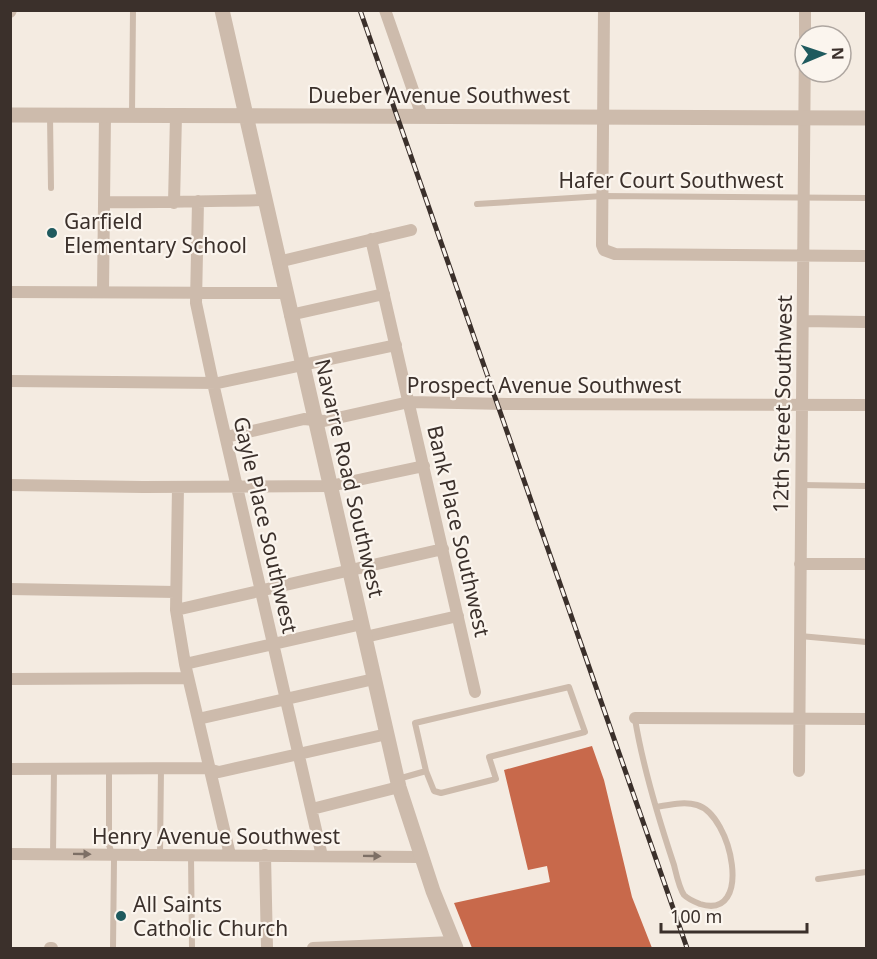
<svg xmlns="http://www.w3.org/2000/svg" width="877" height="959" font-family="'Noto Sans',sans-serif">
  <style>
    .building { fill: #c8694b }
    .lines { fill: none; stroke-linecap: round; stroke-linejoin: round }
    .service { stroke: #cdbbac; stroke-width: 6 }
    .minor { stroke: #cdbbac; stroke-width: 12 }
    .tertiary { stroke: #cdbbac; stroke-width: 15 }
    .rail-casing { stroke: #3b302b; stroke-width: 5 }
    .rail { stroke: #fbf5ee; stroke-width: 3; stroke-dasharray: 9; stroke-linecap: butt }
    .oneway { fill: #7d6f65 }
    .poi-dot { fill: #1f5a5e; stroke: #fbf5ee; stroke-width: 2 }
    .labels { text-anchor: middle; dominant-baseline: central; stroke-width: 4.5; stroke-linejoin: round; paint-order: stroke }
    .street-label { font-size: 21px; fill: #3b302b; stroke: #fbf5ee }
    .poi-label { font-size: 21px; fill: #3b302b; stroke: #fbf5ee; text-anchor: start }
  </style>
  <rect width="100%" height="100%" fill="#f4ebe1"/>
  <path class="building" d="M592 746 604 780 632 897 652 948H472L454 903 550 882 547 866 528 870 504 770Z"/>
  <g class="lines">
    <path class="service" d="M132 114 133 10
      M50 116 51 188
      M477 204 603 196 866 198
      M801 485 866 486
      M800 636 866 642
      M635 719C643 768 658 817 674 865 676 873 679 888 684 895 688 899 695 902 700 904 754 921 732 815 697 805 684 801 669 805 656 807
      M109 769V845L114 860 113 948
      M398 779 426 771 415 723 569 687 585 732 489 757 496 779 441 793 434 791 426 771
      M53 854 54 769
      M160 854 161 769
      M191 856 192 948
      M818 879 866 872"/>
    <path class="minor" d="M385 10 422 116
      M604 10 602 245 604 250 615 254 866 256
      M10 12 11 10
      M805 36V10
      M198 201 196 303 213 383 322 856
      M105 202C158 203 211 201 264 200
      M174 203 176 115
      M371 239 475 692
      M278 262 411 230
      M10 292 285 293
      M103 292 105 115
      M290 315 384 294
      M803 321 866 322
      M10 381 218 383 396 345
      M226 437 304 419 324 421 409 402 507 404 866 405
      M10 485 143 487 330 486 424 466
      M178 487 176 610 185 664 230 855
      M800 564H866
      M10 589 175 592
      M176 610 443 549
      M365 637 458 616
      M185 664 362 624
      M10 679 188 678
      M635 718 866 719
      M198 719 374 679
      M10 769 204 768 219 772 387 734
      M799 771 805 38
      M312 809 399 787
      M10 854 421 857
      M265 855 267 948
      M50 948H52
      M313 948 453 942"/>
    <path class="tertiary" d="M222 10 399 787 433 891 456 948
      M10 115 866 118"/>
    <g class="rail-casing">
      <path id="rail" d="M360 10 687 948"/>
    </g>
    <use href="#rail" class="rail"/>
  </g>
  <defs><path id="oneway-solid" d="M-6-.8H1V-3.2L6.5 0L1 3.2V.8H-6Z" transform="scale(1.5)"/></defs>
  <g class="oneway">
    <use href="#oneway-solid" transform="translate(82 854) rotate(1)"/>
    <use href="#oneway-solid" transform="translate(372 856) rotate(1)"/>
  </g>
  <g class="poi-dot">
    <circle cx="52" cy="233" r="6"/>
    <circle cx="121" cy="916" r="6"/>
  </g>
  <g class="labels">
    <g class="street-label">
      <text x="439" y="95">Dueber Avenue Southwest</text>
      <text x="671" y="180">Hafer Court Southwest</text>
      <text x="544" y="385">Prospect Avenue Southwest</text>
      <text transform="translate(782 404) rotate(-89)">12th Street Southwest</text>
      <text transform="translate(350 478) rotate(77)">Navarre Road Southwest</text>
      <text transform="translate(266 525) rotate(77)">Gayle Place Southwest</text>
      <text transform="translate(459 531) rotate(77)">Bank Place Southwest</text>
      <text x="216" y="836">Henry Avenue Southwest</text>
    </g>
    <g class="poi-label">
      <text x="64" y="221">Garfield<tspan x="64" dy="24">Elementary School</tspan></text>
      <text x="133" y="904">All Saints<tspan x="133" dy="24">Catholic Church</tspan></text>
    </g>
  </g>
  <rect width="877" height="959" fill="none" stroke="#3b302b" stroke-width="24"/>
  <g transform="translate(823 54) rotate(88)"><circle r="28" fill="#fbf5ee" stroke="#aea6a0" stroke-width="1.5"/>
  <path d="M0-4.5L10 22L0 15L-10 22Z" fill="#1f5a5e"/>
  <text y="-9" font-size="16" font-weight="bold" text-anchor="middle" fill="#3b302b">N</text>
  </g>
  <path d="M661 923v9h146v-9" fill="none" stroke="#3b302b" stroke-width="3"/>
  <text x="670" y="923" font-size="18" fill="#3b302b" stroke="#fbf5ee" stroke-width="4.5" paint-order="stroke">100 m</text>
</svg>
